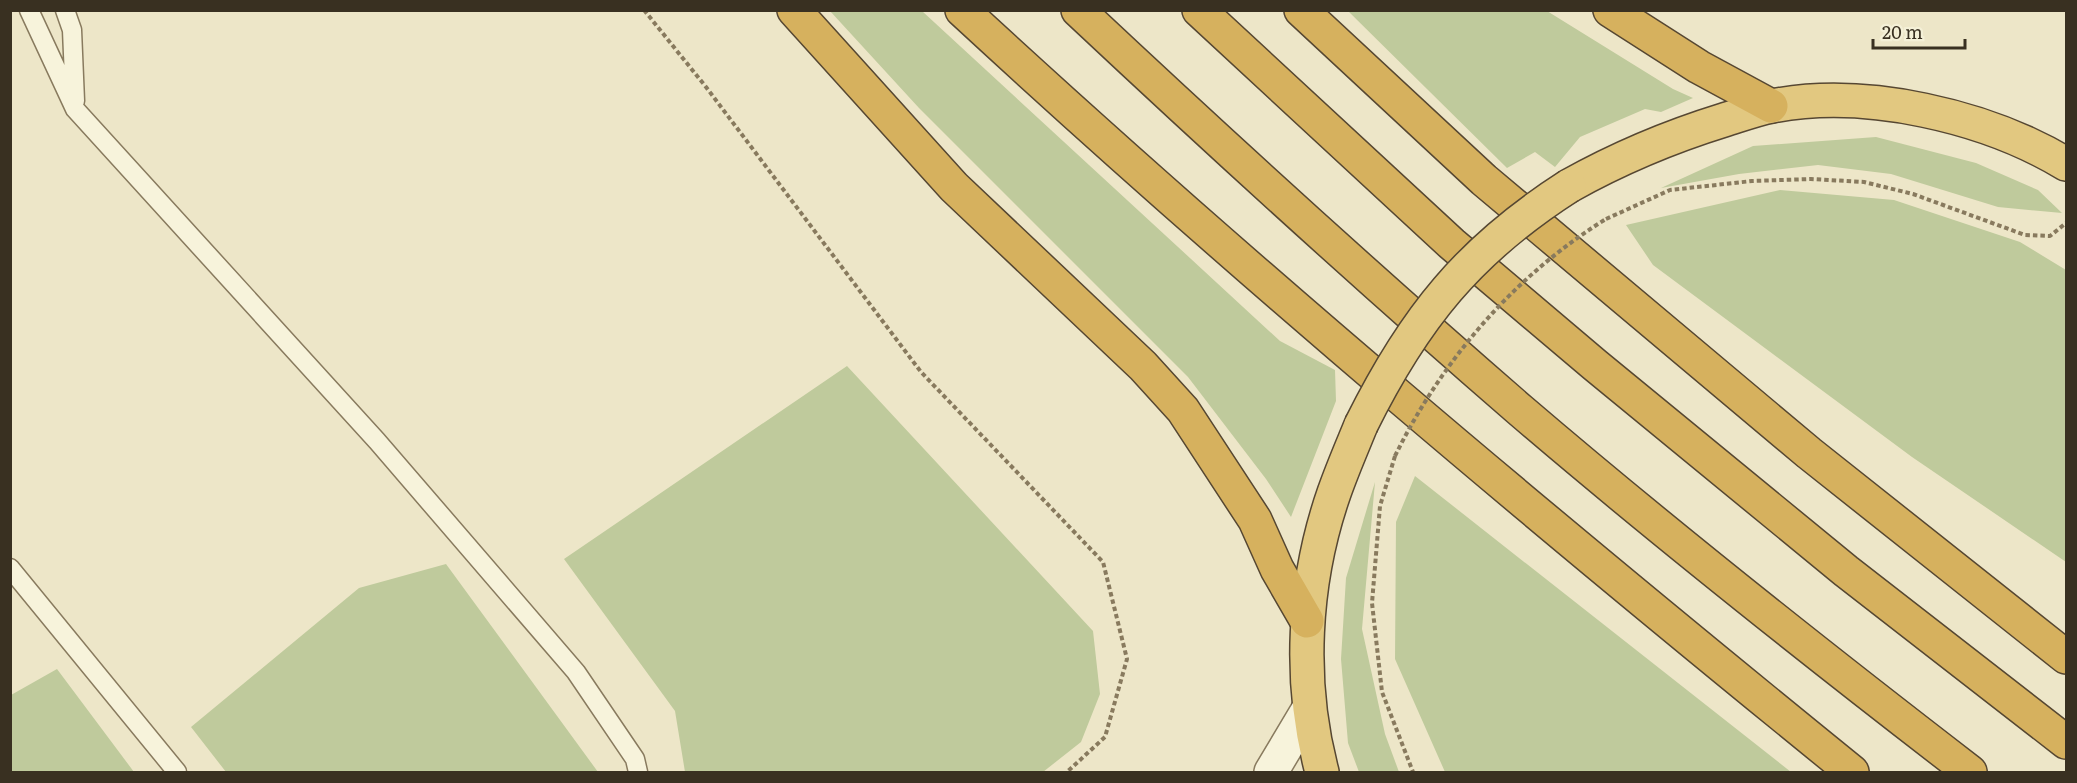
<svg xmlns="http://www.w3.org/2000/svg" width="2077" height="783" font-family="Literata,serif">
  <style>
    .green { fill: #bfca9c }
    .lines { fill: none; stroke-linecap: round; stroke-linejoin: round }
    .service-casing { stroke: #887a5e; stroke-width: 21 }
    .tertiary-casing { stroke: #887a5e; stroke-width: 36 }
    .trunk-casing { stroke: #564732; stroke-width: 36 }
    .motorway-casing { stroke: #564732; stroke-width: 36 }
    .path { stroke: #887a5e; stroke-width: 4; stroke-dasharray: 4.5 3; stroke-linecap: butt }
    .service { stroke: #f7f3db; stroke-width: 18 }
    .tertiary { stroke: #f7f3db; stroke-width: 33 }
    .trunk { stroke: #e2c880; stroke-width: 33 }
    .motorway { stroke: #d6b15e; stroke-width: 33 }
    .trunk-bridge-casing { stroke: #564732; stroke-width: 36; stroke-linecap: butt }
    .path-bridge { stroke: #887a5e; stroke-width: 4; stroke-dasharray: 4.5 3; stroke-linecap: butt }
    .trunk-bridge { stroke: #e2c880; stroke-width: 33 }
  </style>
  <rect width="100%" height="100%" fill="#ede6c8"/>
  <path class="green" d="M830 11H922L1280 341 1335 370 1336 401 1291 517 1266 479 1188 377 919 108Z
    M1348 11H1547L1673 89 1693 98 1661 112 1645 109 1580 137 1555 167 1535 152 1507 168Z
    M1876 137 1976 163 2038 190 2062 213 1998 207 1891 174 1818 165 1739 174 1661 188 1753 146Z
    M1780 190 1894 200 2020 242 2066 270V562L1912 457 1653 265 1626 225Z
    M847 366 1093 631 1100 694 1081 742 1043 772H685L675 711 564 559Z
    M1415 476 1791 772H1445L1395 659 1396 522Z
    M1375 482 1362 629 1385 734 1399 772H1359L1348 743 1341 659 1346 578Z
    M446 564 598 772H226L191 727 359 588Z
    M57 669 134 772H11V695Z"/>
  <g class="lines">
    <g class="service-casing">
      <path id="service" d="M29 10 75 109 377 441 576 672 635 759 638 772
        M65 10 72 30 75 101
        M10 568 177 772"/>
    </g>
    <g class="tertiary-casing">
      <path id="tertiary" d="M1271 772 1308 710"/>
    </g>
    <g class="trunk-casing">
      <path id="trunk" d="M1569 186C1619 158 1669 137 1724 120 1740 115 1756 109 1772 106 1866 88 1986 116 2066 164
        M1322 772C1298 682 1303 582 1334 493 1342 470 1352 447 1361 425"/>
    </g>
    <g class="motorway-casing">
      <path id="motorway" d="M794 10 954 187 1143 366 1183 410 1255 520 1277 569 1307 621
        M962 10C1249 275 1549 526 1852 772
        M1078 10C1223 146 1370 280 1520 410 1666 535 1818 655 1970 772
        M1199 10 1452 244 1595 365 1846 571 2066 742
        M1301 10 1484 180 1809 453 2066 657
        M1610 10 1699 67 1771 106"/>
    </g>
    <path class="path" d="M644 10 706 87 921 372 1103 562 1127 659 1105 737 1067 772
      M1606 219 1670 190 1752 181 1811 179 1864 182 1913 194 2025 235 2050 236 2066 223
      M1395 456 1380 506 1372 603 1382 692 1413 772"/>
    <use href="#service" class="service"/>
    <use href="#tertiary" class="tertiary"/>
    <use href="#trunk" class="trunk"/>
    <use href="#motorway" class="motorway"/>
    <g class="trunk-bridge-casing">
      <path id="trunk-bridge" d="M1361 425C1414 318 1469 250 1569 186"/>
    </g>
    <path class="path-bridge" d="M1395 456C1442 360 1515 275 1606 219"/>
    <use href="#trunk-bridge" class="trunk-bridge"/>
  </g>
  <rect width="2077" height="783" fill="none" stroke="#393021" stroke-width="24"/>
  <path d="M1873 39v9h92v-9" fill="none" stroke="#393021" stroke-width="3"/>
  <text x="1882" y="39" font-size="18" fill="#393021" stroke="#f4f0d7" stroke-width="4.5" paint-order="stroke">20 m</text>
</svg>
